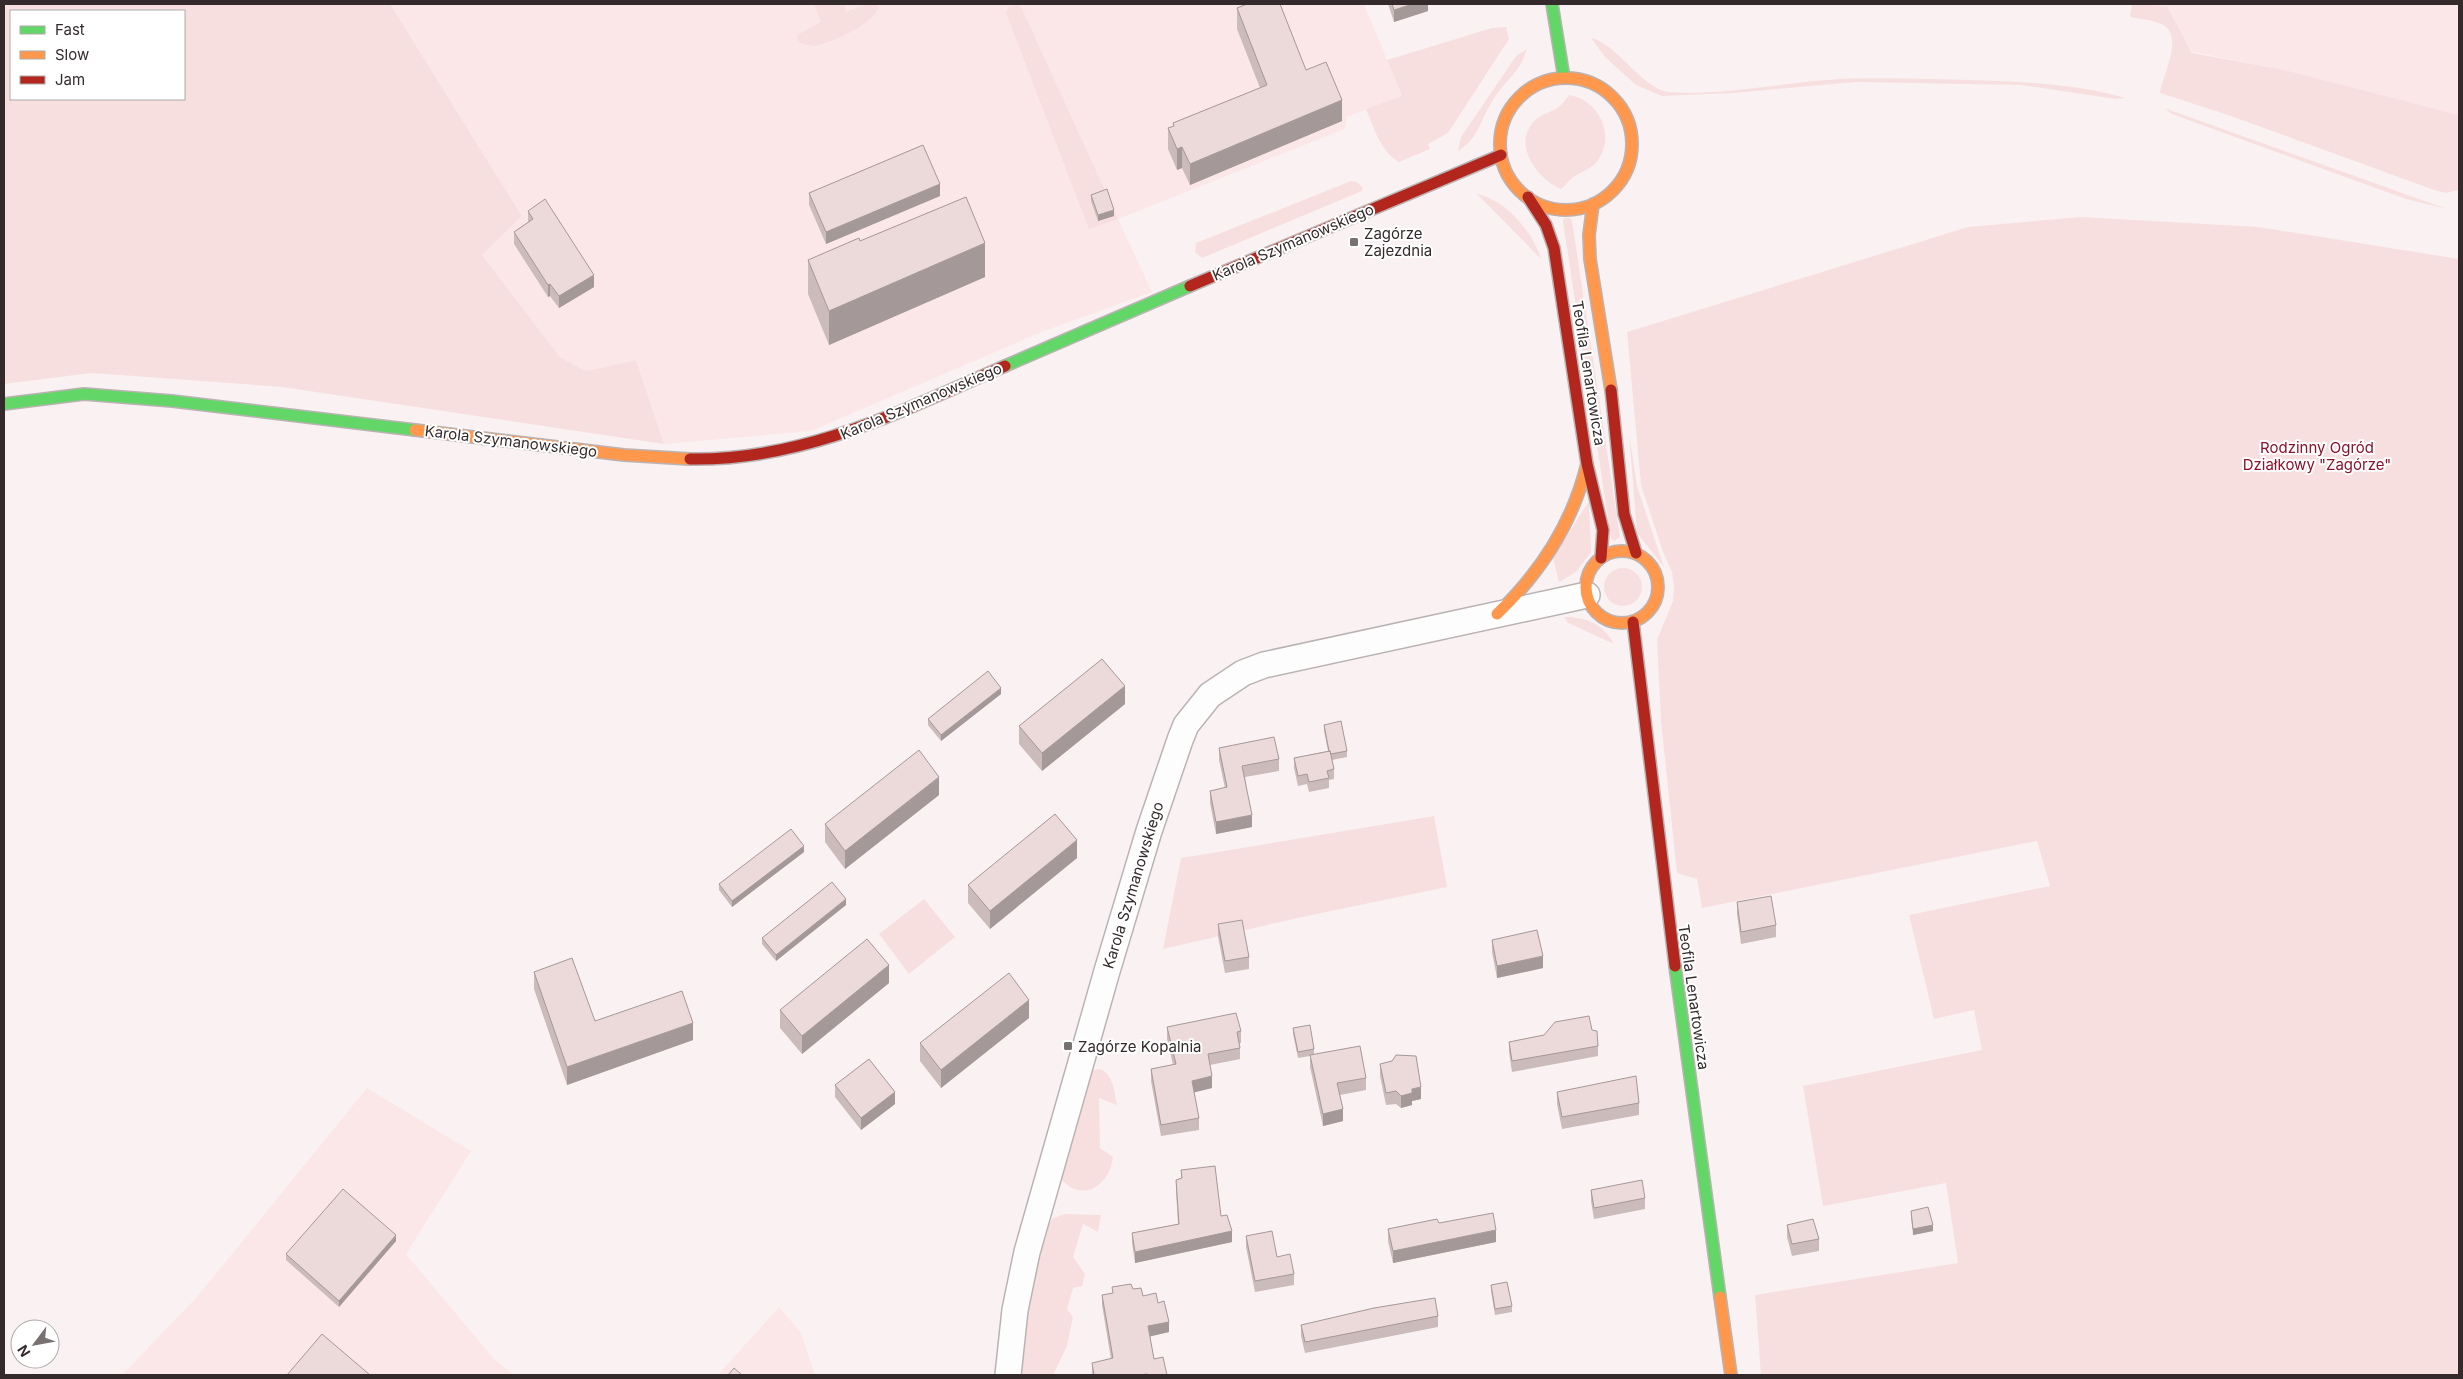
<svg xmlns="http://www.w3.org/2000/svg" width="2463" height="1379" font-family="Inter,sans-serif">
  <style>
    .built { fill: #fbe7e7 }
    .green { fill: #f8dfdf; fill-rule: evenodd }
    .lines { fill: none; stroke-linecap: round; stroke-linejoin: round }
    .street-casing { stroke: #bbb3b3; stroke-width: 28 }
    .fast-casing { stroke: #bbb3b3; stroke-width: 14 }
    .slow-casing { stroke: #bbb3b3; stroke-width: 14 }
    .jam-casing { stroke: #bbb3b3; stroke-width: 14 }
    .street { stroke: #fefdfd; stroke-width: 25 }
    .fast { stroke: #63d668; stroke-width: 11 }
    .slow { stroke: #ff974d; stroke-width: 11 }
    .jam { stroke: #b3261e; stroke-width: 11 }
    .wall { fill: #cbbbbb }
    .shaded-wall { fill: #a59898 }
    .building { fill: #ecd9d9; stroke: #a59898 }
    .poi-dot { fill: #797071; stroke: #fff; stroke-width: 2 }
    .labels { text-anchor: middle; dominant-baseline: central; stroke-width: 4; stroke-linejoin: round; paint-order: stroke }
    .poi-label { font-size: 15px; fill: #342a2b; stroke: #fff; text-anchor: start }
    .street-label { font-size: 15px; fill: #342a2b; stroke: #fff }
    .park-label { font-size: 15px; fill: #8b132c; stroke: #fff }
  </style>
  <rect width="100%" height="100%" fill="#faf2f2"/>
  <path class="built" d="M390 4H1364L1402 96 1347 117 1345 129 1118 219 1152 292 1044 331 811 431 664 444 636 360 586 371 560 357 482 255 522 216Z
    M2153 4H2459V115L2285 70 2192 52 2167 6Z
    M367 1088 471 1151 406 1254 494 1359 514 1375H122L197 1297Z
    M779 1307 801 1333 815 1375H718Z"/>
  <path class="green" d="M4 4H390L522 216 482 255 560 357 586 371 636 360 664 444 282 387 92 373 4 384ZM11 11H184V99H11Z
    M814 4H844L847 12 865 4H876L879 7C874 24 832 42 816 46 811 46 805 44 800 43L797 38 799 34 821 22Z
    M1016 4 1021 7 1118 219 1089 229 1006 13 1008 8Z
    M2132 4 2167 6 2192 53 2285 70 2459 115V190L2446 193 2434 190 2228 115 2160 93C2162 75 2186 35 2161 24 2152 20 2140 19 2130 17Z
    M1506 27 1509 39 1448 133 1428 144 1430 149 1399 162C1380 151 1374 128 1366 109L1402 96 1387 60 1492 28Z
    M1591 38C1615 42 1642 88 1668 92 1721 96 1775 84 1827 80 1864 77 1901 79 1937 79 2000 81 2065 81 2126 98L2116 99 2021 85 1855 82 1734 93 1662 96 1636 85 1605 57Z
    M1527 49C1520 73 1505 80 1493 100 1481 118 1479 139 1458 151L1461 137 1516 56Z
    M1569 95C1596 99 1614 130 1601 155 1594 169 1586 169 1575 176 1569 179 1566 186 1561 189 1537 179 1511 144 1535 120 1542 114 1552 112 1559 107 1563 103 1566 99 1569 95Z
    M2164 108 2447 209 2406 199 2172 114Z
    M1351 181 1357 182 1363 188 1362 191 1202 258 1195 252 1196 243Z
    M1477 194C1505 199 1534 233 1541 259Z
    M2081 217 2259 227 2459 259V1375H1761L1755 1295 1958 1263 1946 1183 1823 1206 1803 1086 1982 1050 1974 1010 1934 1019 1909 915 2050 886 2037 841 1702 908 1697 879 1677 873 1661 721 1657 640 1673 601 1674 588 1672 572 1663 552 1641 485 1627 332 1968 227Z
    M1564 218H1570L1572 221 1620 537 1614 541 1611 538 1563 222Z
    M1629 433 1637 486 1664 567 1637 533Z
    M1589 501 1591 552 1576 572 1559 582 1553 558Z
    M1604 587a19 19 0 1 1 38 0a19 19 0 1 1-38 0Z
    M1564 617C1585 616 1605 625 1614 644L1568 623Z
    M1434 816 1447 887 1302 917 1163 949 1181 858Z
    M924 899 955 937 909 974 879 934Z
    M1100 1069C1114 1075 1114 1091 1117 1105L1099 1098 1100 1148 1113 1157C1110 1185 1083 1204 1061 1179L1086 1076 1092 1070Z
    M1065 1214 1101 1215 1098 1232 1083 1224 1073 1257 1085 1274 1082 1286 1073 1288 1067 1309 1073 1317 1067 1346 1053 1375H1016L1025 1307 1044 1232 1053 1218Z"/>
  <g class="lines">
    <g class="street-casing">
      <path id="street" d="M1008 1375 1015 1310 1027 1252 1107 971 1149 831 1180 740 1186 725 1210 695 1243 673 1264 665 1587 595"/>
    </g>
    <g class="fast-casing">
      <path id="fast" d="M1552 4 1564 78
        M1005 366 1190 286
        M4 404 84 394 172 401 415 430
        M1675 966 1720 1297"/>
    </g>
    <g class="slow-casing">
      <path id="slow" d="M1500 144a66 66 0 1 1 132 0a66 66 0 1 1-132 0Z
        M1593 204 1589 235 1590 259 1611 390
        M415 430 624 455 690 459
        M1586 587a36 36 0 1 1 72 0a36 36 0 1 1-72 0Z
        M1497 614C1540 573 1573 522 1587 464
        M1720 1297 1731 1375"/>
    </g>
    <g class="jam-casing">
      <path id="jam" d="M1528 197 1546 225 1554 248 1587 464 1603 530 1601 558
        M1190 286 1501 155
        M1611 390 1624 514 1636 553
        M690 459C804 461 904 410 1005 366
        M1633 622 1675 966"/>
    </g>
    <use href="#street" class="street"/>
    <use href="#fast" class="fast"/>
    <use href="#slow" class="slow"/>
    <use href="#jam" class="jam"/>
  </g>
  <path class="wall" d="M1388 4H1428V11L1394 22Z
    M1237 8 1306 70 1342 121 1190 185 1182 168 1177 170 1168 149V128L1173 126V123L1260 88 1237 29Z
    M809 193 940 196 826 244 809 205Z
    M1091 195 1114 216 1098 221 1091 201Z
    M528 211 594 287 559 308 550 296 548 297 514 244V232L528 222Z
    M808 260 985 277 829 345 808 294Z
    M1001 694 941 741 928 725V719Z
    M1125 704 1042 771 1019 744V726Z
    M1324 725 1347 751V757L1332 760 1334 769V779L1329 780V788L1309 792 1307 784 1298 786 1294 768V758L1328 751 1324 731Z
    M1219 748 1279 759V771L1245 777 1252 827 1216 834 1210 803V791L1225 788 1219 760Z
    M939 795 845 869 825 842V824Z
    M804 852 732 907 719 890V884Z
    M1077 858 990 929 968 903V885Z
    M1737 902 1776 925V937L1741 944 1737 914Z
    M846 905 776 961 762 944V938Z
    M1218 924 1249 957V969L1225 973 1218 936Z
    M1492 940 1543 968 1497 978 1492 952Z
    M534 972 595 1021 693 1040 567 1085 534 989Z
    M889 983 802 1054 780 1028V1010Z
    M1029 1018 941 1088 920 1061V1043Z
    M1167 1027 1241 1031V1043H1239L1240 1048V1059L1210 1065 1212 1088 1194 1092 1199 1118V1130L1161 1136 1151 1081V1069L1173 1065 1167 1039Z
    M1293 1028 1314 1049V1054L1366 1078V1090L1340 1095 1343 1121 1323 1126 1310 1067V1056L1298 1058 1293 1034Z
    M1592 1030 1598 1046V1056L1512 1072 1509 1052V1042Z
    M1392 1061 1421 1099 1412 1101V1105L1401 1108 1396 1104 1386 1105 1380 1076V1064Z
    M835 1085 895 1104 861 1130 835 1097Z
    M1557 1092 1639 1103V1115L1562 1129 1557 1104Z
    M1181 1170 1221 1216 1232 1242 1135 1263 1132 1243V1233L1178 1224 1176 1191V1180L1181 1178Z
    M1591 1190 1645 1198V1209L1594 1219 1591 1201Z
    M1911 1211 1933 1231 1913 1235 1911 1217Z
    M1439 1223 1496 1242 1393 1263 1388 1241V1229Z
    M1787 1225 1819 1239V1251L1792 1256 1787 1237Z
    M1246 1236 1277 1257 1294 1274V1285L1255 1292 1246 1247Z
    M396 1241 339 1307 286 1260V1254Z
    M1491 1285 1512 1306V1312L1495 1315 1491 1291Z
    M1133 1289 1143 1296 1158 1303 1169 1332 1150 1336 1154 1359 1167 1375H1092V1363L1111 1359 1102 1305V1295Z
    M1438 1316V1327L1305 1353 1301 1336V1325Z"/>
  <path class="shaded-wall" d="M1413 4H1428V11L1394 22V10Z
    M1342 100V121L1190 185V164Z
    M1182 147V168L1177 170V149Z
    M940 184V196L826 244V232Z
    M1114 210V216L1098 221V215Z
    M985 243V277L829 345V311Z
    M594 275V287L559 308V296Z
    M550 284V296L548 297V285Z
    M1125 686V704L1042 771V753Z
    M1001 688V694L941 741V735Z
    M939 777V795L845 869V851Z
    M1252 815V827L1216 834V822Z
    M1077 840V858L990 929V911Z
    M804 846V852L732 907V901Z
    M846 899V905L776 961V955Z
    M1543 956V968L1497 978V966Z
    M889 965V983L802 1054V1036Z
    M1029 1000V1018L941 1088V1070Z
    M693 1023V1040L567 1085V1067Z
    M1212 1076V1088L1192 1093V1081Z
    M1421 1087V1099L1412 1101V1105L1401 1108V1096L1412 1089Z
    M895 1092V1104L861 1130V1118Z
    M1343 1109V1121L1323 1126V1114Z
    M1933 1225V1231L1913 1235V1229Z
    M1496 1230V1242L1393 1263V1251Z
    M1232 1231V1242L1135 1263V1252Z
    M396 1235V1241L339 1307V1301Z
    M1169 1322V1332L1148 1337V1326Z"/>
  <path class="building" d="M1247 4H1280L1306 70 1326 62 1342 100 1190 164 1182 147 1177 149 1168 128 1174 126 1173 123 1267 85 1237 8Z
    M1392 4H1413L1394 10Z
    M923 145 940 184 826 232 809 193Z
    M1107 189 1114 210 1098 215 1091 195Z
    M966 197 985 243 829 311 808 260 859 238 860 241Z
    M545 199 594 275 559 296 550 284 548 285 514 232 533 219 528 211Z
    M1102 659 1125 686 1042 753 1019 726Z
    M988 671 1001 688 941 735 928 719Z
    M1341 721 1347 751 1331 754 1330 751H1329L1324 725Z
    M1274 737 1279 759 1242 766 1252 815 1216 822 1210 791 1227 787 1219 748Z
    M919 750 939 777 845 851 825 824Z
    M1330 751 1334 769 1327 771 1329 778 1309 782 1307 774 1298 776 1294 758Z
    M1055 814 1077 840 990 911 968 885Z
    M791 829 804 846 732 901 719 884Z
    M832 882 846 899 776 955 762 938Z
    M1771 896 1776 925 1741 932 1737 902Z
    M1242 920 1249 957 1225 961 1218 924Z
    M1537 930 1543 956 1497 966 1492 940Z
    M867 939 889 965 802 1036 780 1010Z
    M572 958 595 1021 682 991 693 1023 567 1067 534 972Z
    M1009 973 1029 1000 941 1070 920 1043Z
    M1236 1013 1241 1031 1237 1032 1240 1048 1208 1054 1212 1076 1192 1081 1199 1118 1161 1125 1151 1069 1176 1064 1167 1027Z
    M1589 1016 1592 1030 1597 1031 1598 1046 1512 1061 1509 1042 1544 1035 1555 1022Z
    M1310 1025 1314 1049 1298 1052 1293 1028Z
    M1360 1046 1366 1078 1337 1083 1343 1109 1323 1114 1310 1055Z
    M1396 1055 1416 1056 1421 1087 1412 1089V1093L1401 1096 1396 1091 1386 1093 1380 1064 1392 1061Z
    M869 1059 895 1092 861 1118 835 1085Z
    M1636 1076 1639 1103 1562 1117 1557 1092Z
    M1215 1166 1221 1216 1227 1215 1232 1231 1135 1252 1132 1233 1179 1224 1176 1180 1182 1178 1181 1170Z
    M1642 1180 1645 1198 1594 1208 1591 1190Z
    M343 1189 396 1235 339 1301 286 1254Z
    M1928 1207 1933 1225 1913 1229 1911 1211Z
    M1493 1213 1496 1230 1393 1251 1388 1229 1437 1219 1439 1223Z
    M1813 1219 1819 1239 1792 1244 1787 1225Z
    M1272 1231 1277 1257 1290 1254 1294 1274 1255 1281 1246 1236Z
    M1507 1282 1512 1306 1495 1309 1491 1285Z
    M1131 1284 1133 1289 1141 1288 1143 1296 1156 1293 1158 1303 1164 1301 1169 1322 1148 1326 1154 1359 1163 1357 1167 1375H1147V1374L1139 1375H1094L1092 1363 1113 1358 1102 1295 1113 1293 1112 1287Z
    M1435 1298 1438 1316 1305 1342 1301 1325 1374 1308Z
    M322 1334 370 1375H287Z
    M734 1368 742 1375H728Z"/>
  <g class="poi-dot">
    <rect x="1349" y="237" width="10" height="10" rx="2.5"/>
    <rect x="1063" y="1041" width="10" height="10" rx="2.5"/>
  </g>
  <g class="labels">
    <g class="poi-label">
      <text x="1364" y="233">Zagórze<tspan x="1364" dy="17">Zajezdnia</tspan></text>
      <text x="1078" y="1046">Zagórze Kopalnia</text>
    </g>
    <g class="street-label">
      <text transform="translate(1293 242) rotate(-23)">Karola Szymanowskiego</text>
      <text transform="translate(1589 373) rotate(81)">Teofila Lenartowicza</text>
      <text transform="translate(921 401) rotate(-23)">Karola Szymanowskiego</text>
      <text transform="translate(511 441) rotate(7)">Karola Szymanowskiego</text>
      <text transform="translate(1133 885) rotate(-73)">Karola Szymanowskiego</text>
      <text transform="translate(1694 997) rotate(82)">Teofila Lenartowicza</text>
    </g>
    <g class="park-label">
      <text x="2317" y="447">Rodzinny Ogród<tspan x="2317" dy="17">Działkowy "Zagórze"</tspan></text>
    </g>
  </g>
  <rect width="2463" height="1379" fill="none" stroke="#342a2b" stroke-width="10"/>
  <rect x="10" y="10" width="175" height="90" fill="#ffffff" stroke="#aeaaaa"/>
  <rect x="20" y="26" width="25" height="8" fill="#63d668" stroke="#aeaaaa"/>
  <text x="55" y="35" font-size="15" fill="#342a2b">Fast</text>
  <rect x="20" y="51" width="25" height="8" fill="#ff974d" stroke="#aeaaaa"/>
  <text x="55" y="60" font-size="15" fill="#342a2b">Slow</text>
  <rect x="20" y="76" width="25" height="8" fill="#b3261e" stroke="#aeaaaa"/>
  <text x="55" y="85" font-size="15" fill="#342a2b">Jam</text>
  <g transform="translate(35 1344) rotate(238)"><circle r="24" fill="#ffffff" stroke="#aeaaaa"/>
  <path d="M0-4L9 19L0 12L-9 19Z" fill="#797071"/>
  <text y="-8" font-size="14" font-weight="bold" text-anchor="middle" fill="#342a2b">N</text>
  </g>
</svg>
